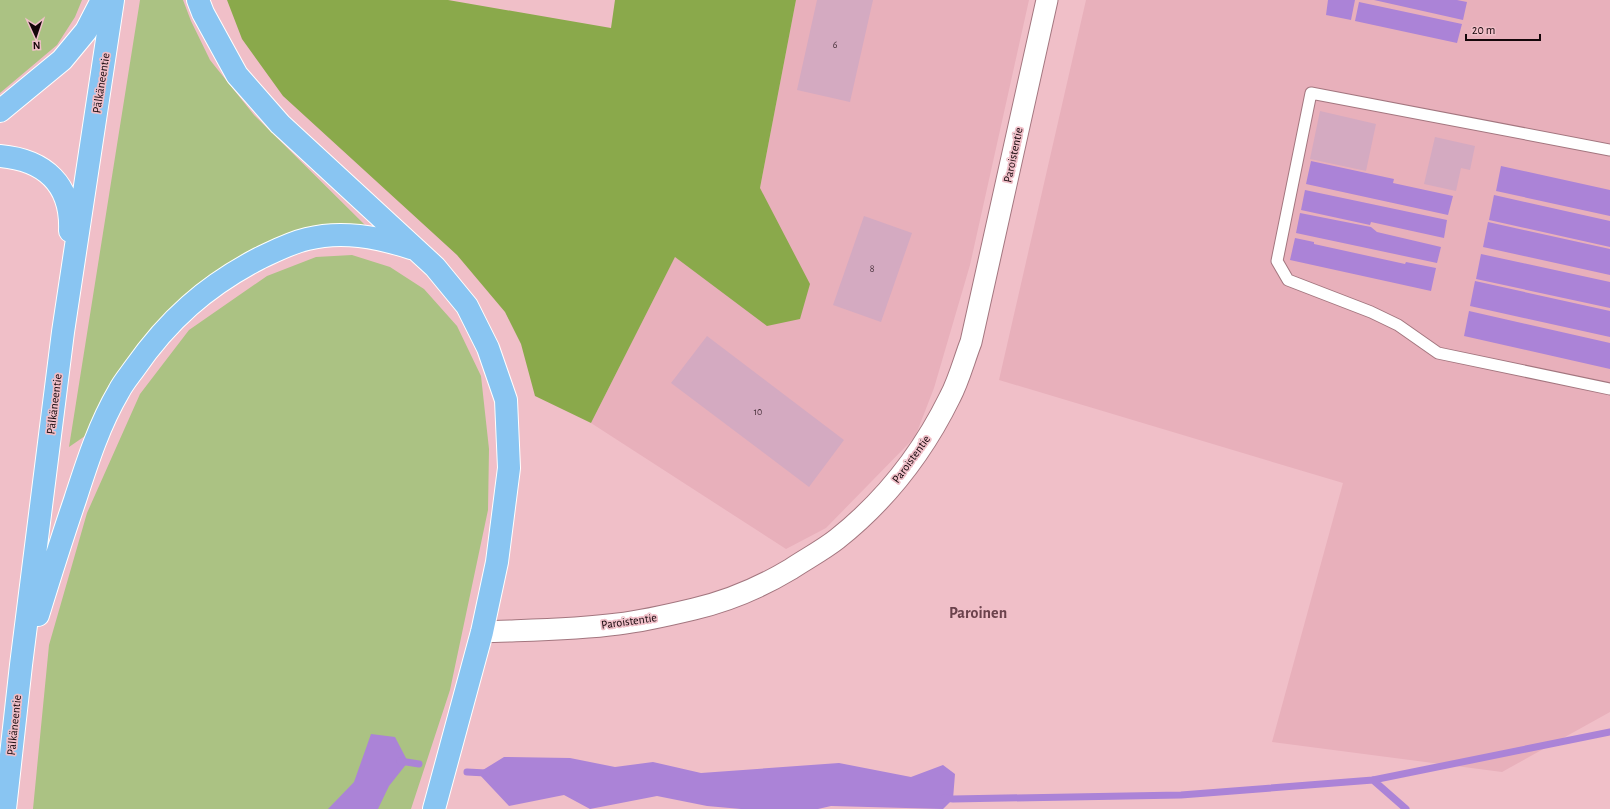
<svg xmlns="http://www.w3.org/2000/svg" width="1610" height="809" font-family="'Alegreya Sans',sans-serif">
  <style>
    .built { fill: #e8b0bb }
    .green { fill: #abc283 }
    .forest { fill: #8aa94b }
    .water { fill: #ab83d7 }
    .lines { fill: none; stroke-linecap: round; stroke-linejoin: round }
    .stream { stroke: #ab83d7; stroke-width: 7 }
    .building { fill: #d4aac1 }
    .service-casing { stroke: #a3767f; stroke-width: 13 }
    .minor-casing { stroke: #a3767f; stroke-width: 23 }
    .primary-casing { stroke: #fff; stroke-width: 24 }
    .service { stroke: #fff; stroke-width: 11 }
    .minor { stroke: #fff; stroke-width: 21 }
    .primary { stroke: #89c5f2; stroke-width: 22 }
    .labels { text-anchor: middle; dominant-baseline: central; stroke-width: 3.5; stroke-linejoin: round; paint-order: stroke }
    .number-label { font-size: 10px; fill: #452f38 }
    .street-label { font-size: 12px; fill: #15060a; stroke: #f0bfc8 }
    .district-label { font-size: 16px; font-weight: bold; fill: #6b424c; stroke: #f0bfc8 }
  </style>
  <rect width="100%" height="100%" fill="#f0bfc8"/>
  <path class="built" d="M796 0H1029L970 265 934 388 915 437 826 528 786 549 591 423 696 215 760 188Z
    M1086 0H1610V712L1502 772 1272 742 1343 483 999 380Z"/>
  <path class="green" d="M0 0H82L75 17 57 45 0 93Z
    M140 0H183L191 21 210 60 254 115 365 225 305 230 183 297 134 350 85 436 69 447Z
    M352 255 390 267 424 289 457 326 481 376 489 449 488 510 450 690 411 809H33L49 645 87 513 140 394 189 330 267 276 316 257Z"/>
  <path class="forest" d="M227 0H448L611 28 615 0H796L760 188 810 284 800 319 767 326 675 257 591 423 535 396 521 344 505 312 457 255 283 96 242 39Z"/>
  <path class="water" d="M1328 0H1355L1351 20 1326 15Z
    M1374 0H1457L1467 2 1463 20Z
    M1359 2 1462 24 1457 43 1355 21Z
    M1311 161 1394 179 1393 183 1453 196 1448 215 1306 184Z
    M1501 166 1610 190V216L1496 191Z
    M1305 190 1447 220 1444 238 1371 222 1370 225 1301 210Z
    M1494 195 1610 221V247L1489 220Z
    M1300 213 1371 227 1377 232 1441 247 1437 263 1296 233Z
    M1488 222 1610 249V275L1483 247Z
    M1295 238 1314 242V244L1405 264 1406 262 1436 268 1431 291 1290 260Z
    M1481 254 1610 282V308L1476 279Z
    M1475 281 1610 311V337L1470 306Z
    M1469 311 1610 343V369L1464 336Z
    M371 734 395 737 408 762 389 786 378 809H328L354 782Z
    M504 757 570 758 615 767 653 762 701 773 839 763 911 777 943 765 955 774 953 799 943 809 831 806 818 809H741L707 806 657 796 590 809 564 795 509 806 478 773Z"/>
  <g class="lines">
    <path class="stream" d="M400 761 419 764
      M467 772 486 773
      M1373 780 1406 809
      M944 798 953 799 1181 795 1373 780 1610 732"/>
  </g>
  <path class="building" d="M817 0H873L850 102 797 90Z
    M1320 111 1376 124 1366 171 1310 159Z
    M1435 137 1475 146 1470 170 1461 168 1456 191 1424 184Z
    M864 216 912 233 881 322 833 305Z
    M707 336 844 440 809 487 671 383Z"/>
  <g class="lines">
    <g class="service-casing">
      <path id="service" d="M1610 150 1311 93 1277 261 1288 280 1371 312 1398 325 1438 353 1610 389"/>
    </g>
    <g class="minor-casing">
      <path id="minor" d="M482 632C528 630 573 630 618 624 644 621 669 615 694 609 728 601 761 587 791 569 806 559 823 550 837 539 885 501 923 452 950 397 959 380 964 360 971 342L1047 0"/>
    </g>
    <g class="primary-casing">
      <path id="primary" d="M198 0 203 13 237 75 280 124 435 267 467 306 488 348 506 400 509 468 497 562 482 632 434 809
        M0 111 62 60 86 31 102 0
        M0 156C45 160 72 185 70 231
        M38 615C50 576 62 538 75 500 87 463 99 425 119 391 123 383 129 376 134 369 168 320 206 286 260 258 275 251 290 243 307 239 342 230 377 237 411 248
        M5 809 21 665 63 332 113 0"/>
    </g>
    <use href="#service" class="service"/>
    <use href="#minor" class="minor"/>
    <use href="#primary" class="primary"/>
  </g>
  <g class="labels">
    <g class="number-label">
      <text x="835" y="45">6</text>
      <text x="872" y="269">8</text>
      <text x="758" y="412">10</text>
    </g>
    <g class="street-label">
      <text transform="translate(101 83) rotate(-81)">Pälkäneentie</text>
      <text transform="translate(1013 155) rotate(-78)">Paroistentie</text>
      <text transform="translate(54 404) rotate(-83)">Pälkäneentie</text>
      <text transform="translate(911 459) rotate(-54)">Paroistentie</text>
      <text transform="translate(629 621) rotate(-8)">Paroistentie</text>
      <text transform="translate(14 725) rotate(-84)">Pälkäneentie</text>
    </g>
    <g class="district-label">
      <text x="978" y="613">Paroinen</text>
    </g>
  </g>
  <g transform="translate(36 36) rotate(177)" stroke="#f0bfc8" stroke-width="3" paint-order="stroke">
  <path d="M0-3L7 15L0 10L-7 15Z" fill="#15060a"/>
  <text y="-6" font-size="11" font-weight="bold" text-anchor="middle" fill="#15060a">N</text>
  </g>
  <path d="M1466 34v6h74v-6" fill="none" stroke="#15060a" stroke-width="2"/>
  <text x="1472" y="34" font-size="12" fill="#15060a" stroke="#f0bfc8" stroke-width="3" paint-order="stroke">20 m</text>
</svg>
